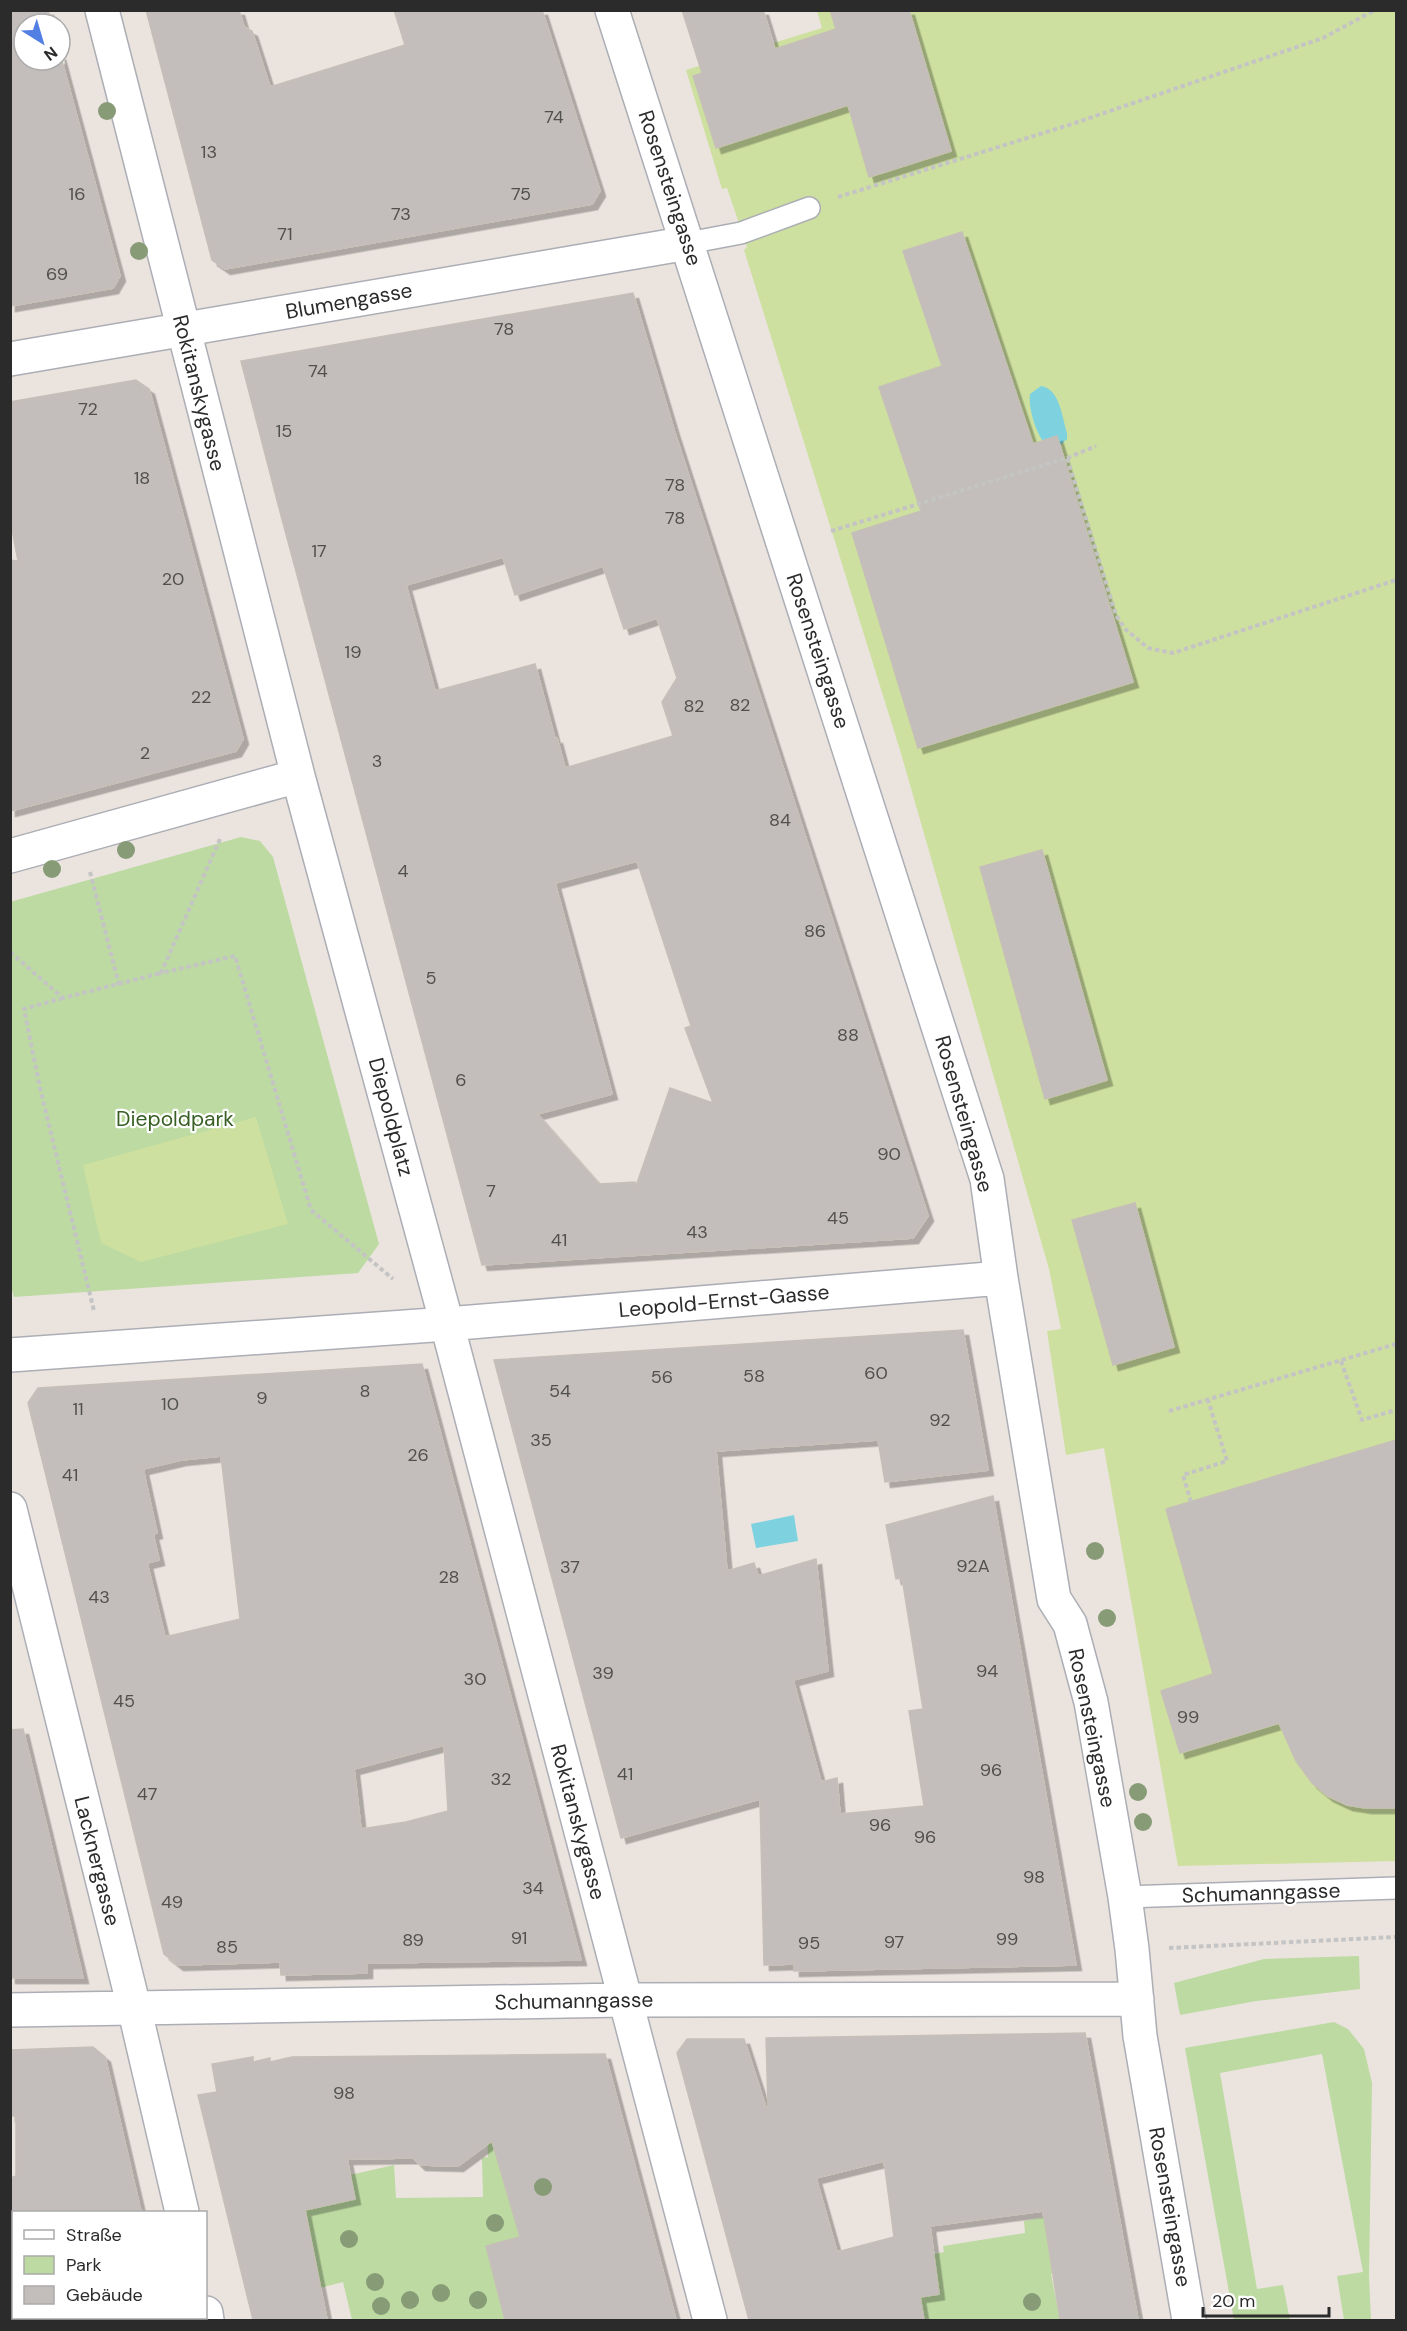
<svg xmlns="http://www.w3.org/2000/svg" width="1407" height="2331" viewBox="0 0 1407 2331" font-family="'DM Sans',sans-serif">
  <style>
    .green { fill: #bcdaa2 }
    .pitch { fill: #cde09f }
    .water { fill: #7ed2e0 }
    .building { fill: #c3bebb; stroke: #c6bfb8; stroke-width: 1.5; fill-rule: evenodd; filter: url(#shadow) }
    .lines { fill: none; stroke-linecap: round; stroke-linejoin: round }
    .lane-casing { stroke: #abaeb5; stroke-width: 24 }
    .street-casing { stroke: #abaeb5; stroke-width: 36 }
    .path { stroke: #c4c4c4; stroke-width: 4; stroke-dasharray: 4.5 3; stroke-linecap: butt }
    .lane { stroke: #fff; stroke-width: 21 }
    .street { stroke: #fff; stroke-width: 33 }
    .tree { fill: #889b77 }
    .labels { text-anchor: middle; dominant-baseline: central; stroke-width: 4.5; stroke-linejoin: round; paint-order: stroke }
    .number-label { font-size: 18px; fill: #51504f }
    .street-label { font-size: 21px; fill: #2b2b2b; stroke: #fff }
    .park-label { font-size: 21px; fill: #375f23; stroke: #fff }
  </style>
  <defs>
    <filter id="shadow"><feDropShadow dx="5.5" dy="5.5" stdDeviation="0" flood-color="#0004"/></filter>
  </defs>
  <rect width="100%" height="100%" fill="#ebe4de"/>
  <path class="green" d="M241,837L260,841L273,857L379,1244L358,1273L14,1297L10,1283V902Z
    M1359,1956L1360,1989L1256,2001L1180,2015L1174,1983L1264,1959Z
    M1334,2022L1348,2029L1364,2049L1372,2083L1369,2276L1371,2320H1344L1337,2276L1363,2272L1322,2054L1220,2073L1257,2289L1283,2285L1290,2320H1234L1185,2048Z
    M487,2131L552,2195L511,2205L520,2237L486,2246L505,2320H352L343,2282L316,2289C318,2259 309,2238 296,2212L354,2199L350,2175L394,2165L396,2198L483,2197L482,2158L488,2157Z
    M1047,2217L1056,2273L1051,2274L1060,2320H924L920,2297L939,2294L934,2254L944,2252L943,2246L1025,2233L1024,2221Z
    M13,2245L14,2318H94L95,2320H11L10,2246Z"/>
  <path class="pitch" d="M817,11H1396V1861L1178,1866L1104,1448L1066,1455L1047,1331L1061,1329L1049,1269L900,750L744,250L747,247L727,188L722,189L686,70L822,28Z
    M256,1117L288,1224L141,1262L101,1243L83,1165Z"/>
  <path class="water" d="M1041,386C1060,389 1062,417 1067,433V439L1058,447L1045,444C1036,433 1028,408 1030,394Z
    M794,1515L798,1541L756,1548L751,1524Z"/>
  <path class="building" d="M10,10H48L52,24H24V60H60V54L120,276L113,288L10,306Z
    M146,10H239L244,27L252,31L270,87L405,45L394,10H542L600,191L592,204L225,269L212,260Z
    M682,10H763L775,49L836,29L830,10H909L951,151L869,177L848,105L716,148L693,76L702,73Z
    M962,232L1033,444L1057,436L1133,682L918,748L852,533L921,511L879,387L942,366L903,251Z
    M633,293L674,430L928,1216L913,1238L482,1265L279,508L241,361ZM503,557L515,595L603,566L624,629L657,618L677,678L662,702L673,736L565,768L557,738L555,739L535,664L435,691L406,585ZM637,861L691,1026L685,1028L713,1103L670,1088L636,1186L635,1182L599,1184L537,1114L612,1094L555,883Z
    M136,380L149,389L243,739L236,751L10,811V560L18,561L10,519V402Z
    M1042,850L1107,1080L1045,1099L980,867Z
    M1135,1203L1174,1347L1113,1365L1072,1220Z
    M963,1330L988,1470L885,1482L878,1440L716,1451L727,1571L754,1563L758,1576L816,1559L828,1671L793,1680L821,1782L837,1778L840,1814L924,1806L909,1711L923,1709L902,1578L896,1579L886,1525L993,1496L1076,1965L794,1971V1964L764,1965L760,1799L621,1838L494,1360Z
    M422,1364L581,1960L367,1963V1973L281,1975L280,1962L178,1965L164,1954L28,1403L38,1388ZM221,1456L240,1619L165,1637L147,1563L159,1560L153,1534L157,1533L143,1469L181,1460ZM444,1745L448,1811L406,1822L361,1829L354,1769Z
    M1396,1440V1808H1366L1347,1805L1328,1796L1312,1783L1296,1761L1279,1723L1180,1753L1161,1691L1213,1674L1166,1509Z
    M23,1729L50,1840L83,1978H10V1730Z
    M1085,2033L1138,2320H1060L1043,2211L930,2226L939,2294L920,2297L924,2320H749L677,2053L687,2039H744L766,2108H768L766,2038ZM884,2161L894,2237L837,2252L816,2178Z
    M93,2047L105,2057L141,2212H10V2178L16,2176V2116H10V2050Z
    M605,2054L676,2320H505L486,2246L520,2237L492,2141L458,2166L420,2165L413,2158L347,2159L355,2199L305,2210L327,2320H253L198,2095L217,2092L212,2064L253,2057V2062L270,2058V2062L292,2057Z"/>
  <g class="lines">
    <defs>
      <path id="lane" d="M688,243L741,233L809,208
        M1125,1897L1396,1888"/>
      <path id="street" d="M102,10L298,776L447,1324L710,2320
        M612,10L987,1179L1001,1278L1054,1599L1070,1624L1091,1702L1125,1897L1132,1949L1140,2036L1189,2320
        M10,359L688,243
        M10,856L298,776
        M10,1355L447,1324L1001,1278
        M10,1509L134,2007L182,2212
        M10,2010L625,2000L1137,1999
        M206,2313L207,2320"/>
    </defs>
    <use href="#lane" class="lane-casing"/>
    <use href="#street" class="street-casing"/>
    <path class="path" d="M838,197L1069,125L1323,38L1375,10
      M1067,458L1096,446
      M831,531L1067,458L1116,615L1125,629L1148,648L1173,653L1396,580
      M220,839L161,973L235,956L311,1210L393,1279
      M90,872L119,985
      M10,952L63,998L161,973
      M63,998L24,1009L40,1088L94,1311
      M1341,1361L1362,1420L1396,1410
      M1169,1411L1396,1344
      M1191,1502L1183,1475L1227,1461L1208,1400
      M1169,1948L1396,1937"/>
    <use href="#lane" class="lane"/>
    <use href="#street" class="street"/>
  </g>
  <g class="tree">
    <circle cx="107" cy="111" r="9"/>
    <circle cx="139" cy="251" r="9"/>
    <circle cx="126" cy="850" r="9"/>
    <circle cx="52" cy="869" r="9"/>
    <circle cx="1095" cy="1551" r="9"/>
    <circle cx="1107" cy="1618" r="9"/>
    <circle cx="1138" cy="1792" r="9"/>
    <circle cx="1143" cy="1822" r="9"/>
    <circle cx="543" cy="2187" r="9"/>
    <circle cx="495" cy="2223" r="9"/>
    <circle cx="349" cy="2239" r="9"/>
    <circle cx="375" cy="2282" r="9"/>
    <circle cx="441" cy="2293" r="9"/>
    <circle cx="410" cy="2300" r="9"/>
    <circle cx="478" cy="2300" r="9"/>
    <circle cx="1032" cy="2302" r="9"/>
    <circle cx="381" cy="2306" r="9"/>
  </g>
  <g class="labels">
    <g class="number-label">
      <text x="554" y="117">74</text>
      <text x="209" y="152">13</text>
      <text x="77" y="194">16</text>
      <text x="521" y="194">75</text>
      <text x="401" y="214">73</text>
      <text x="285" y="234">71</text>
      <text x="57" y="274">69</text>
      <text x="504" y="329">78</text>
      <text x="318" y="371">74</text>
      <text x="88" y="409">72</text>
      <text x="284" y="431">15</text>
      <text x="142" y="478">18</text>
      <text x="675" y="485">78</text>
      <text x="675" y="518">78</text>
      <text x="319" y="551">17</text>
      <text x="173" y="579">20</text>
      <text x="353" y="652">19</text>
      <text x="201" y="697">22</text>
      <text x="740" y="705">82</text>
      <text x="694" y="706">82</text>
      <text x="145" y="753">2</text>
      <text x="377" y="761">3</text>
      <text x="780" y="820">84</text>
      <text x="403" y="871">4</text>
      <text x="815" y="931">86</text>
      <text x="431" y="978">5</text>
      <text x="848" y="1035">88</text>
      <text x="461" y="1080">6</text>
      <text x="889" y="1154">90</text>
      <text x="491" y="1191">7</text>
      <text x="838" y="1218">45</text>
      <text x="697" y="1232">43</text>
      <text x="559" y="1240">41</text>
      <text x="876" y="1373">60</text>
      <text x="754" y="1376">58</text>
      <text x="662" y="1377">56</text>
      <text x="365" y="1391">8</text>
      <text x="560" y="1391">54</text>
      <text x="262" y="1398">9</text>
      <text x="170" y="1404">10</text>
      <text x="78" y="1409">11</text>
      <text x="940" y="1420">92</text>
      <text x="541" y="1440">35</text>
      <text x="418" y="1455">26</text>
      <text x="70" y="1475">41</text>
      <text x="973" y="1566">92A</text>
      <text x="570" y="1567">37</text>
      <text x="449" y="1577">28</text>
      <text x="99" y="1597">43</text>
      <text x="987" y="1671">94</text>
      <text x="603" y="1673">39</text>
      <text x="475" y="1679">30</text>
      <text x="124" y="1701">45</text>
      <text x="1188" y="1717">99</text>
      <text x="991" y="1770">96</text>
      <text x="625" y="1774">41</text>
      <text x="501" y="1779">32</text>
      <text x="147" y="1794">47</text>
      <text x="880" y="1825">96</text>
      <text x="925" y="1837">96</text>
      <text x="1034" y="1877">98</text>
      <text x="533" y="1888">34</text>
      <text x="172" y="1902">49</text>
      <text x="519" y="1938">91</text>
      <text x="1007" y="1939">99</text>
      <text x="413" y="1940">89</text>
      <text x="894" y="1942">97</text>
      <text x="809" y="1943">95</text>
      <text x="227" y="1947">85</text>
      <text x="344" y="2093">98</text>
    </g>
    <g class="street-label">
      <text transform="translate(670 188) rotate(72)">Rosensteingasse</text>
      <text transform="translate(349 301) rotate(-10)">Blumengasse</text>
      <text transform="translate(199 393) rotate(76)">Rokitanskygasse</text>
      <text transform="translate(818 651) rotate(72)">Rosensteingasse</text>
      <text transform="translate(964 1114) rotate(74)">Rosensteingasse</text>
      <text transform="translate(391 1117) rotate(75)">Diepoldplatz</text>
      <text transform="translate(724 1301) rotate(-5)">Leopold-Ernst-Gasse</text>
      <text transform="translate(1092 1728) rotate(78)">Rosensteingasse</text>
      <text transform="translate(578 1822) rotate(75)">Rokitanskygasse</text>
      <text transform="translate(97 1861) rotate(76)">Lacknergasse</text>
      <text transform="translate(1261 1893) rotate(-2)">Schumanngasse</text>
      <text transform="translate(574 2001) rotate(-1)">Schumanngasse</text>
      <text transform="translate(1170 2207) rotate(80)">Rosensteingasse</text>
    </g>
    <g class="park-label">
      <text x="175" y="1119">Diepoldpark</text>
    </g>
  </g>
  <rect width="1407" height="2331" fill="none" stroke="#2b2b2b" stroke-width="24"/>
  <rect x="12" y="2211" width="195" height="108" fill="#ffffff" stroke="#aaaaaa" stroke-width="1.5"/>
  <rect x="24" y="2230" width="30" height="9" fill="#ffffff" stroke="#aaaaaa" stroke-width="1.5"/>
  <text x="66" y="2241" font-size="18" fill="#2b2b2b">Straße</text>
  <rect x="24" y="2256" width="30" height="18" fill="#bcdaa2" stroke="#aaaaaa" stroke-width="1.5"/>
  <text x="66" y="2271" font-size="18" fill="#2b2b2b">Park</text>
  <rect x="24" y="2286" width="30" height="18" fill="#c3bebb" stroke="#aaaaaa" stroke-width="1.5"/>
  <text x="66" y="2301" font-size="18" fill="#2b2b2b">Gebäude</text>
  <g transform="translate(42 42) rotate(143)"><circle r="28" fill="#ffffff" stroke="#aaaaaa" stroke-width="1.5"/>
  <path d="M0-4.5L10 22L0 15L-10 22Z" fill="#527fe4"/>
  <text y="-9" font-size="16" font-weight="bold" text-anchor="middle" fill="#2b2b2b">N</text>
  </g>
  <path d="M1203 2307v9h126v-9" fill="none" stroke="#2b2b2b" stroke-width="3"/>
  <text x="1212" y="2307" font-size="18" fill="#2b2b2b" stroke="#ffffff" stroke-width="4.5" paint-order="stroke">20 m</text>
</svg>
